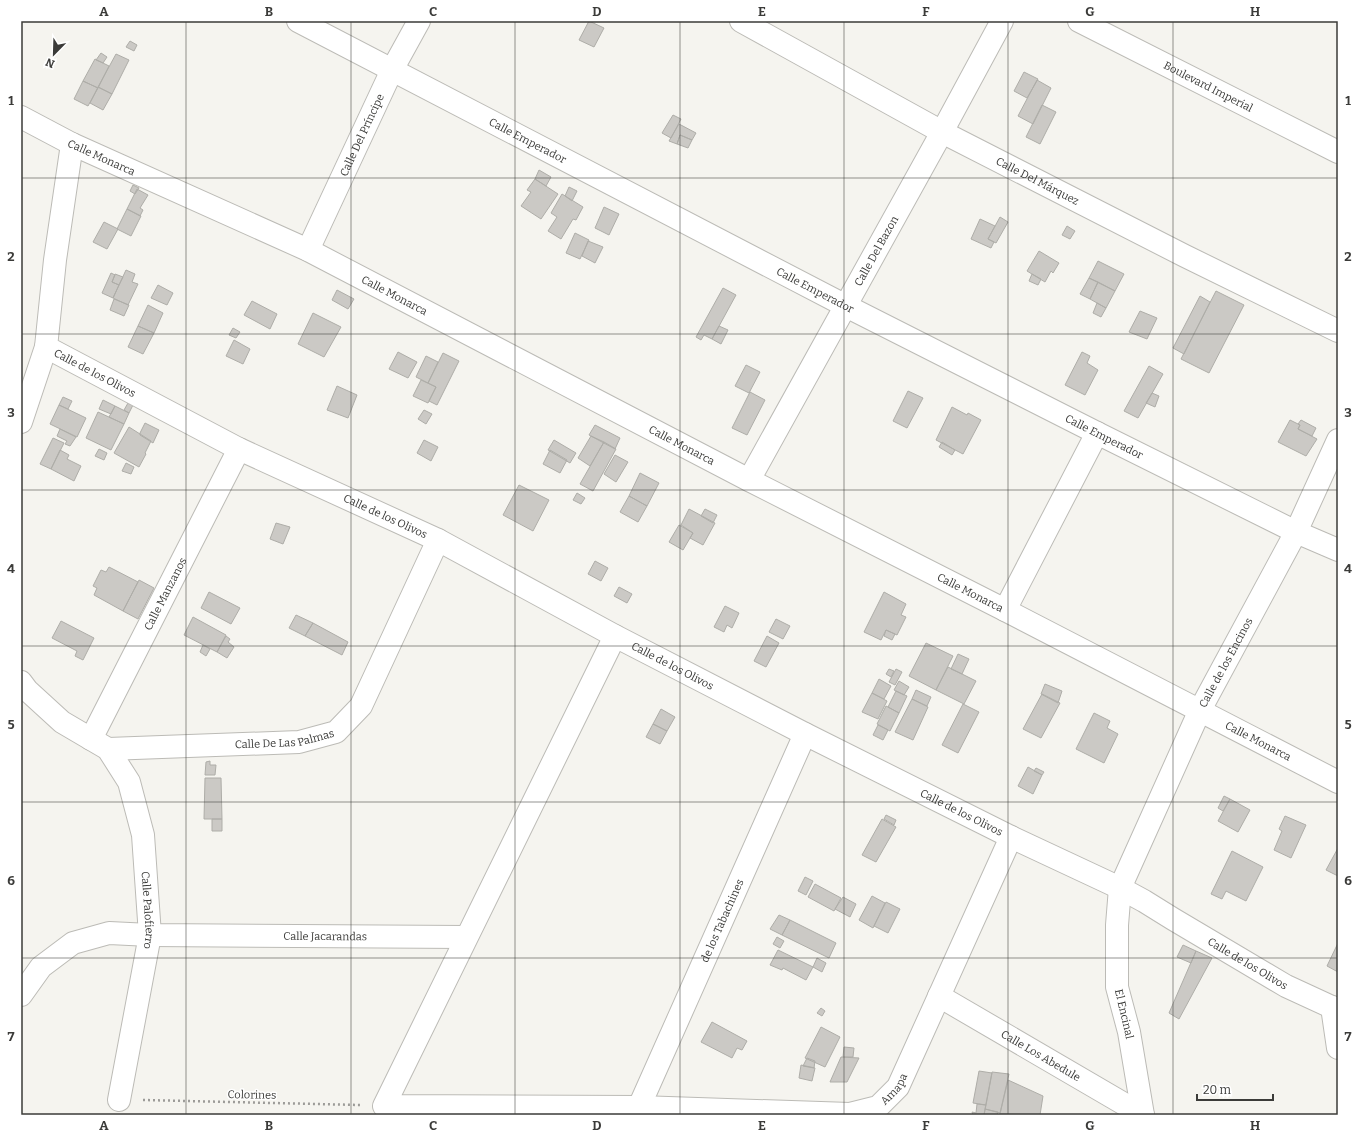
<svg xmlns="http://www.w3.org/2000/svg" width="1359" height="1136" viewBox="0 0 1359 1136" font-family="Bitter,serif">
  <style>
    .building { fill: #cbc9c5; stroke: #aeada8 }
    .lines { fill: none; stroke-linecap: round; stroke-linejoin: round }
    .minor-casing { stroke: #bcbbb6; stroke-width: 24 }
    .tertiary-casing { stroke: #bcbbb6; stroke-width: 24 }
    .path { stroke: #9c9b98; stroke-width: 2.5; stroke-dasharray: 2 3; stroke-linecap: butt }
    .minor { stroke: #fff; stroke-width: 22 }
    .tertiary { stroke: #fff; stroke-width: 22 }
    .grid { fill: none; stroke: #3b3b39; stroke-width: 1; stroke-opacity: 0.55 }
    .labels { text-anchor: middle; dominant-baseline: central; stroke-width: 3; stroke-linejoin: round; paint-order: stroke }
    .street-label { font-size: 11px; fill: #3b3b39; stroke: #fff }
    .neatline { fill: none; stroke: #3b3b39; stroke-width: 1.5 }
    .grid-label { font-size: 13px; text-anchor: middle; font-weight: bold; fill: #3b3b39 }
  </style>
  <rect width="100%" height="100%" fill="#f5f4ef"/>
  <path class="building" d="M589,21L604,28L594,47L579,40Z
    M130,41L137,45L134,51L126,47Z
    M101,53L107,57L103,63L96,60Z
    M116,54L129,60L112,94L98,87Z
    M95,59L109,66L98,88L83,81Z
    M1024,72L1038,79L1027,98L1014,91Z
    M1037,80L1051,88L1033,124L1018,116Z
    M83,81L98,88L88,106L74,99Z
    M98,87L112,94L103,110L90,103Z
    M1042,105L1056,112L1040,144L1026,137Z
    M673,115L681,119L671,138L662,133Z
    M679,124L696,133L692,140L680,135L677,144L669,141Z
    M680,135L692,140L688,148L677,144Z
    M539,170L551,177L546,186L535,179Z
    M535,179L558,194L541,219L521,206L531,192L527,190Z
    M133,185L139,188L135,194L130,191Z
    M569,187L577,191L572,201L565,196Z
    M137,189L148,195L140,208L143,210L140,216L127,209Z
    M562,194L583,207L576,220L573,219L561,239L548,231L557,217L551,213Z
    M604,207L619,214L609,235L595,228Z
    M127,209L141,216L131,236L117,229Z
    M1000,217L1008,222L996,243L988,239Z
    M980,219L995,226L988,239L994,242L991,248L971,239Z
    M104,222L118,229L107,249L93,242Z
    M1067,226L1075,231L1070,239L1062,235Z
    M575,233L589,240L580,259L566,253Z
    M588,241L603,247L595,263L582,256Z
    M1039,251L1059,263L1053,273L1051,271L1045,282L1027,271Z
    M1098,261L1124,274L1115,291L1089,278Z
    M126,270L135,274L132,282L138,284L128,305L113,298Z
    M111,273L115,275L112,282L119,285L113,298L102,293Z
    M115,274L123,277L119,285L112,282Z
    M1032,274L1041,279L1038,285L1029,281Z
    M1089,278L1098,282L1090,299L1080,294Z
    M1098,282L1115,291L1106,308L1090,299Z
    M158,285L173,293L167,305L151,298Z
    M723,288L736,295L712,339L704,335L701,340L696,337Z
    M337,290L354,299L348,309L332,300Z
    M1216,291L1244,305L1209,373L1181,359Z
    M1200,296L1210,302L1184,354L1173,348Z
    M114,299L129,305L124,316L110,310Z
    M252,301L277,314L270,329L244,315Z
    M1097,303L1106,308L1101,317L1093,313Z
    M148,305L163,313L154,333L138,326Z
    M1140,311L1157,318L1147,339L1129,332Z
    M313,313L341,327L324,357L298,344Z
    M138,326L154,333L143,354L128,347Z
    M719,326L728,330L721,344L712,339Z
    M233,328L240,332L236,338L229,335Z
    M234,340L250,349L243,364L226,356Z
    M398,352L417,362L408,378L389,369Z
    M1082,352L1090,356L1087,363L1098,370L1085,395L1065,385Z
    M443,353L459,361L437,405L429,401L436,387L428,383Z
    M426,356L438,362L428,383L416,377Z
    M746,365L760,372L749,393L735,386Z
    M1149,366L1163,374L1138,418L1124,411Z
    M421,380L436,387L428,403L413,396Z
    M337,386L357,395L348,418L327,410Z
    M908,391L923,398L907,428L893,421Z
    M750,392L765,400L747,435L732,428Z
    M1152,393L1159,396L1155,407L1146,403Z
    M63,397L72,401L68,409L59,405Z
    M103,400L115,406L111,414L99,409Z
    M128,403L133,405L129,413L124,410Z
    M59,405L86,418L77,437L50,424Z
    M115,406L129,413L124,424L109,417Z
    M952,407L967,415L968,413L981,420L963,454L936,440Z
    M424,410L432,414L426,424L418,419Z
    M98,412L124,424L111,450L86,438Z
    M1290,420L1300,425L1298,429L1317,439L1306,456L1278,442Z
    M1301,420L1316,428L1312,436L1298,429L1300,425L1298,424Z
    M145,423L159,430L153,443L140,435V433Z
    M595,425L620,438L615,449L589,435Z
    M129,427L151,441L145,453L146,454L139,467L114,453Z
    M60,429L76,437L70,446L65,444L67,441L57,436Z
    M591,436L604,442L590,466L578,458Z
    M53,438L64,443L51,469L40,464Z
    M424,440L438,447L431,461L417,453Z
    M554,440L576,453L570,463L548,450Z
    M604,442L616,449L593,491L580,484Z
    M942,442L955,450L952,455L939,447Z
    M99,449L107,453L104,460L95,456Z
    M60,450L69,455L67,459L81,466L74,481L51,469Z
    M550,450L567,460L560,473L543,464Z
    M615,455L628,462L616,482L604,474Z
    M126,463L134,467L131,474L122,471Z
    M640,473L659,483L647,506L629,496Z
    M519,485L549,500L533,531L503,515Z
    M577,493L585,498L581,504L573,500Z
    M629,496L647,506L638,522L620,512Z
    M689,509L715,523L703,545L690,538L693,533L681,525Z
    M705,509L717,515L713,523L701,516Z
    M276,523L290,527L283,544L270,539Z
    M679,525L693,533L683,550L669,542Z
    M595,561L608,568L601,581L588,574Z
    M109,567L138,582L123,611L94,595L97,588L93,586L101,570L106,572Z
    M139,580L154,588L138,619L123,611Z
    M619,587L632,594L627,603L614,596Z
    M209,592L240,608L231,624L201,608Z
    M884,592L906,604L901,615L906,617L897,635L886,630L881,640L864,632Z
    M725,606L739,613L732,628L727,625L724,632L714,627Z
    M296,615L313,623L305,636L289,628Z
    M193,617L226,635L217,652L184,635Z
    M776,619L790,626L783,639L769,632Z
    M61,621L94,638L83,660L75,656L77,651L52,638Z
    M313,623L348,642L342,655L305,636Z
    M886,630L895,634L892,640L884,636Z
    M226,636L230,639L228,642L234,647L227,658L217,652Z
    M767,636L779,643L766,667L754,661Z
    M926,643L953,656L936,690L909,676Z
    M203,645L210,649L206,656L200,652Z
    M958,654L969,659L962,674L951,669Z
    M948,667L976,681L964,704L936,690Z
    M889,669L894,671L891,677L886,674Z
    M896,669L902,672L895,685L889,682Z
    M879,679L891,686L884,699L872,693Z
    M899,681L909,687L904,695L894,690Z
    M1045,684L1062,691L1058,703L1041,694Z
    M916,690L931,697L927,706L912,699Z
    M896,691L907,696L899,713L888,707Z
    M872,693L887,701L878,719L862,712Z
    M1042,694L1060,703L1041,738L1023,729Z
    M912,699L928,707L913,740L895,732Z
    M963,704L979,712L958,753L942,745Z
    M886,706L899,713L890,731L877,724Z
    M661,709L675,717L667,731L653,724Z
    M1094,713L1110,721L1107,728L1118,734L1104,763L1076,749Z
    M653,724L667,731L660,744L646,737Z
    M878,725L888,730L883,740L873,735Z
    M210,761V765H216L215,775H205L206,762Z
    M1028,767L1042,775L1033,794L1018,786Z
    M1036,768L1044,772L1042,775L1034,771Z
    M205,778H221L222,819H204Z
    M1224,796L1230,799L1223,811L1218,808Z
    M1230,799L1250,810L1238,832L1218,821Z
    M886,815L896,820L894,825L884,819Z
    M1285,816L1306,825L1291,858L1274,850L1282,831L1279,829Z
    M212,819H222V831H212Z
    M882,819L896,827L876,862L862,855Z
    M1338,848V876L1326,870Z
    M1232,851L1263,867L1246,901L1226,891L1222,899L1211,894Z
    M805,877L813,881L806,895L798,891Z
    M815,884L841,898L834,911L808,897Z
    M872,896L885,903L873,928L859,920Z
    M843,897L856,904L850,917L835,909Z
    M886,902L900,909L888,933L874,926Z
    M779,915L790,920L782,935L770,929Z
    M790,920L836,943L829,958L782,935Z
    M777,937L784,941L780,948L773,944Z
    M1338,943V972L1327,966Z
    M1183,945L1196,951L1191,963L1177,957Z
    M778,950L813,967L806,980L783,968L782,970L770,965Z
    M1196,951L1212,958L1179,1019L1169,1013Z
    M817,958L826,963L822,972L813,967Z
    M821,1008L825,1011L822,1016L817,1013Z
    M712,1022L747,1041L742,1050L737,1048L732,1058L701,1042Z
    M821,1027L840,1037L825,1067L805,1058Z
    M844,1047L854,1048L853,1057H843Z
    M841,1057L859,1058L847,1082H830Z
    M807,1058L815,1061L814,1068L803,1066Z
    M801,1065L815,1068L812,1081L799,1078Z
    M979,1071L992,1073L986,1105L973,1103Z
    M992,1072L1009,1074L1000,1113L985,1109Z
    M1008,1080L1043,1096L1040,1115L1000,1114Z
    M977,1104L986,1105L984,1115H973L972,1112L976,1113Z
    M985,1109L998,1112L997,1115H984Z"/>
  <g class="lines">
    <defs>
      <g id="minor">
        <path id="s1" d="M298,21L846,306L1097,433L1296,532L1338,550"/>
        <path id="s2" d="M741,21L942,132L1185,256L1338,331"/>
        <path id="s3" d="M21,117L72,144L308,250L749,480L1005,610L1338,782"/>
        <path id="s4" d="M72,144L55,260L46,347L239,449L438,540L615,636L805,734L1011,837L1120,888L1144,901L1173,919L1286,986L1338,1010"/>
        <path id="s5" d="M308,250L392,70L419,21"/>
        <path d="M21,422L46,347"/>
        <path id="s6" d="M749,480L942,132L1002,21"/>
        <path d="M1005,610L1097,433"/>
        <path id="s7" d="M615,636L384,1106L639,1107L850,1114L878,1107L898,1087L1011,837"/>
        <path id="s8" d="M21,682L27,690L62,722L108,749L129,782L143,835L150,935L119,1100"/>
        <path id="s9" d="M91,739L239,449"/>
        <path id="s10" d="M108,749L299,742L336,732L361,706L438,540"/>
        <path id="s11" d="M21,995L41,967L73,943L109,933L150,935L466,937"/>
        <path id="s12" d="M939,996L1143,1115"/>
        <path d="M1332,1007L1338,1048"/>
        <path id="s13" d="M639,1107L805,734"/>
        <path id="s14" d="M1143,1115L1129,1032L1117,987V925L1120,888L1200,710L1296,532L1338,440"/>
      </g>
      <g id="tertiary">
        <path id="s15" d="M1079,21L1338,152"/>
      </g>
    </defs>
    <use href="#minor" class="minor-casing"/>
    <use href="#tertiary" class="tertiary-casing"/>
    <path class="path" d="M143,1100L360,1105"/>
    <use href="#minor" class="minor"/>
    <use href="#tertiary" class="tertiary"/>
  </g>
  <path class="grid" d="M186,21V1115M351,21V1115M515,21V1115M680,21V1115M844,21V1115M1008,21V1115M1173,21V1115M21,178H1338M21,334H1338M21,490H1338M21,646H1338M21,802H1338M21,958H1338"/>
  <g class="labels">
    <g class="street-label">
      <text stroke="none"><textPath href="#s15" startOffset="145">Boulevard Imperial</textPath></text>
      <text stroke="none"><textPath href="#s5" startOffset="127">Calle Del Príncipe</textPath></text>
      <text stroke="none"><textPath href="#s1" startOffset="259">Calle Emperador</textPath></text>
      <text stroke="none"><textPath href="#s3" startOffset="90">Calle Monarca</textPath></text>
      <text stroke="none"><textPath href="#s2" startOffset="337">Calle Del Márquez</textPath></text>
      <text stroke="none"><textPath href="#s6" startOffset="262">Calle Del Bazon</textPath></text>
      <text stroke="none"><textPath href="#s1" startOffset="583">Calle Emperador</textPath></text>
      <text stroke="none"><textPath href="#s3" startOffset="414">Calle Monarca</textPath></text>
      <text stroke="none"><textPath href="#s4" startOffset="260">Calle de los Olivos</textPath></text>
      <text stroke="none"><textPath href="#s1" startOffset="907">Calle Emperador</textPath></text>
      <text stroke="none"><textPath href="#s3" startOffset="738">Calle Monarca</textPath></text>
      <text stroke="none"><textPath href="#s4" startOffset="584">Calle de los Olivos</textPath></text>
      <text stroke="none"><textPath href="#s3" startOffset="1062">Calle Monarca</textPath></text>
      <text stroke="none"><textPath href="#s9" startOffset="163">Calle Manzanos</textPath></text>
      <text stroke="none"><textPath href="#s14" startOffset="479">Calle de los Encinos</textPath></text>
      <text stroke="none"><textPath href="#s4" startOffset="908">Calle de los Olivos</textPath></text>
      <text stroke="none"><textPath href="#s10" startOffset="177">Calle De Las Palmas</textPath></text>
      <text stroke="none"><textPath href="#s3" startOffset="1386">Calle Monarca</textPath></text>
      <text stroke="none"><textPath href="#s4" startOffset="1232">Calle de los Olivos</textPath></text>
      <text stroke="none"><textPath href="#s8" startOffset="280">Calle Palofierro</textPath></text>
      <text stroke="none"><textPath href="#s13" startOffset="204">de los Tabachines</textPath></text>
      <text stroke="none"><textPath href="#s11" startOffset="328">Calle Jacarandas</textPath></text>
      <text stroke="none"><textPath href="#s4" startOffset="1556">Calle de los Olivos</textPath></text>
      <text transform="translate(1124 1014) rotate(77)">El Encinal</text>
      <text stroke="none"><textPath href="#s12" startOffset="118">Calle Los Abedule</textPath></text>
      <text stroke="none"><textPath href="#s7" startOffset="1043">Amapa</textPath></text>
      <text transform="translate(252 1095) rotate(1)">Colorines</text>
    </g>
  </g>
  <rect width="1359" height="1136" fill="none" stroke="#ffffff" stroke-width="44"/>
  <g transform="translate(54 54) rotate(203)" stroke="#ffffff" stroke-width="3" paint-order="stroke">
  <path d="M0-3L7 15L0 10L-7 15Z" fill="#3b3b39"/>
  <text y="-6" font-size="11" font-weight="bold" text-anchor="middle" fill="#3b3b39">N</text>
  </g>
  <path d="M1197 1094v6h76v-6" fill="none" stroke="#3b3b39" stroke-width="2"/>
  <text x="1203" y="1094" font-size="12" fill="#3b3b39" stroke="#ffffff" stroke-width="3" paint-order="stroke">20 m</text>
  <rect x="22" y="22" width="1315" height="1092" class="neatline"/>
  <g class="grid-label">
    <text x="104" y="16">A</text>
    <text x="269" y="16">B</text>
    <text x="433" y="16">C</text>
    <text x="597" y="16">D</text>
    <text x="762" y="16">E</text>
    <text x="926" y="16">F</text>
    <text x="1090" y="16">G</text>
    <text x="1255" y="16">H</text>
    <text x="11" y="105">1</text>
    <text x="1348" y="105">1</text>
    <text x="11" y="261">2</text>
    <text x="1348" y="261">2</text>
    <text x="11" y="417">3</text>
    <text x="1348" y="417">3</text>
    <text x="11" y="573">4</text>
    <text x="1348" y="573">4</text>
    <text x="11" y="729">5</text>
    <text x="1348" y="729">5</text>
    <text x="11" y="885">6</text>
    <text x="1348" y="885">6</text>
    <text x="11" y="1041">7</text>
    <text x="1348" y="1041">7</text>
    <text x="104" y="1130">A</text>
    <text x="269" y="1130">B</text>
    <text x="433" y="1130">C</text>
    <text x="597" y="1130">D</text>
    <text x="762" y="1130">E</text>
    <text x="926" y="1130">F</text>
    <text x="1090" y="1130">G</text>
    <text x="1255" y="1130">H</text>
  </g>
</svg>
